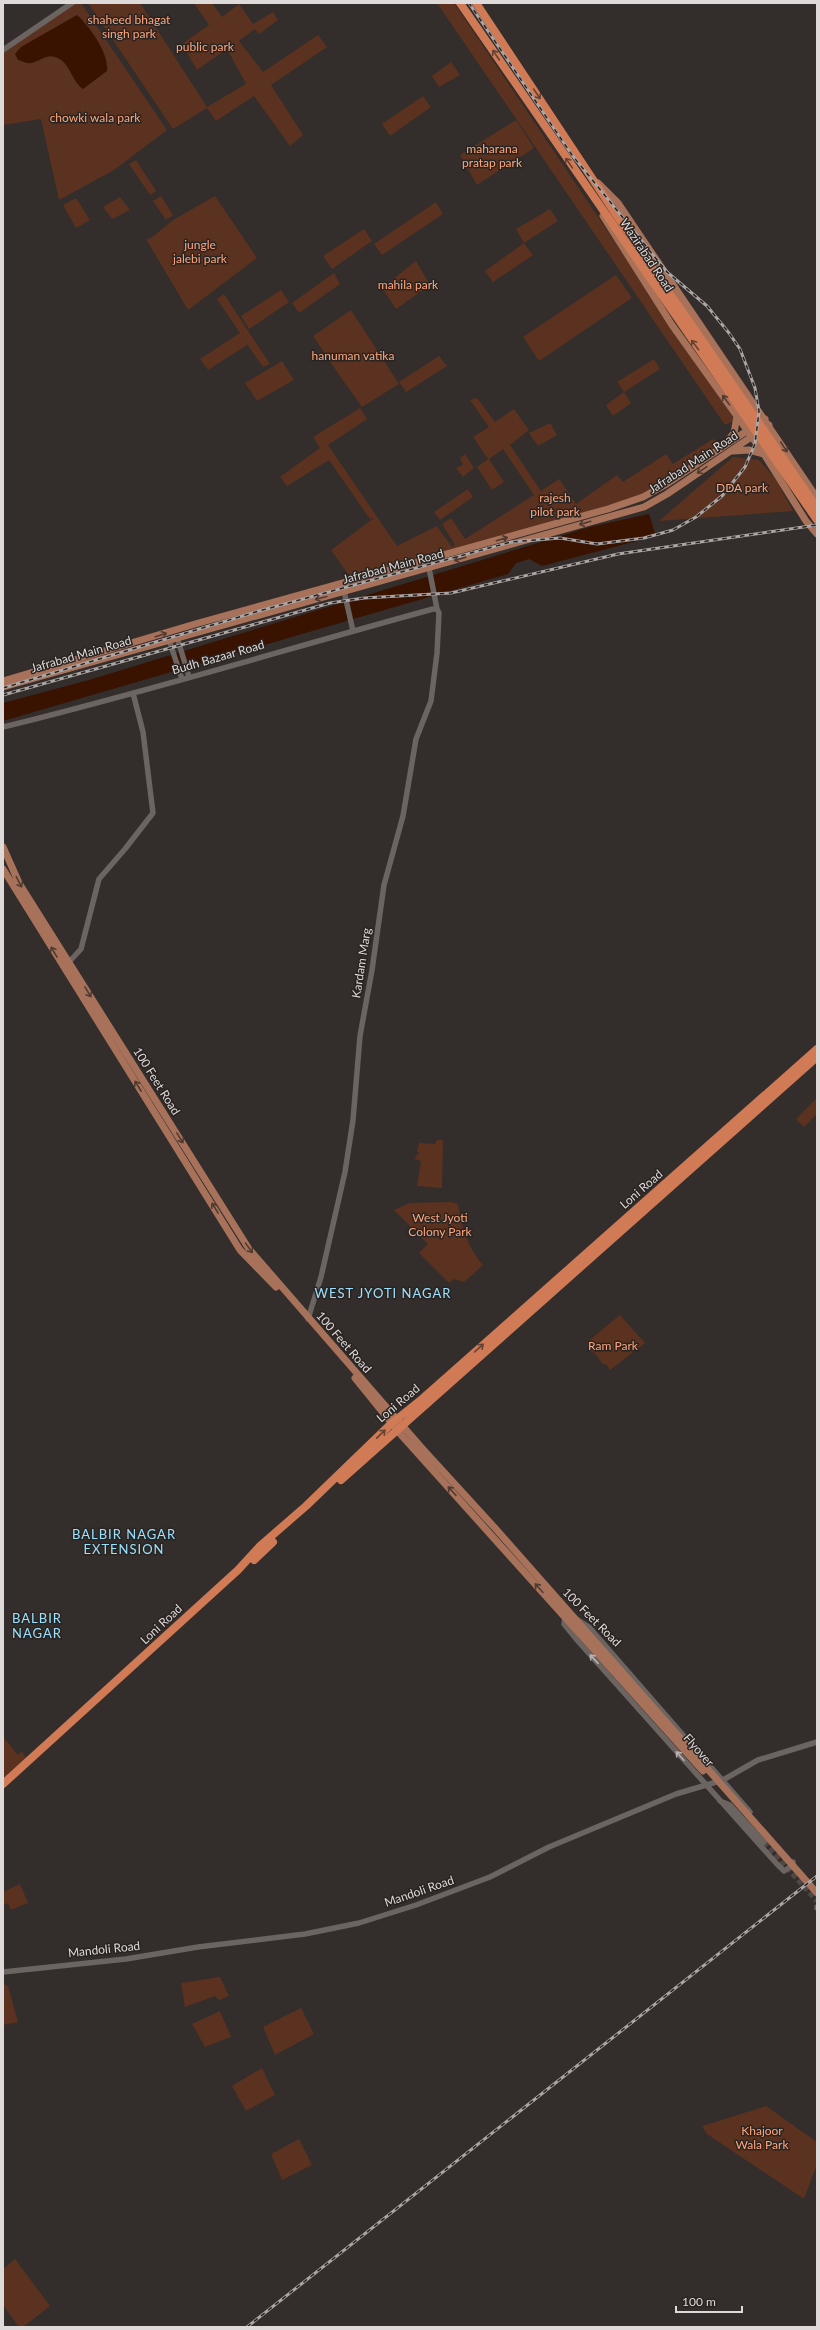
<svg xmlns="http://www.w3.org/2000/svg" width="820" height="2330" viewBox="0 0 820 2330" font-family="Lato,sans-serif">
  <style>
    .green { fill: #5b3220 }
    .water { fill: #3a1200 }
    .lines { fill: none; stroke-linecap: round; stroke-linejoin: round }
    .minor-tunnel { stroke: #4d4745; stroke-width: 5.5; stroke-dasharray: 5.5 3; stroke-linecap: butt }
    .minor { stroke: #6b6461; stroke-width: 5.5 }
    .major { stroke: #a8725a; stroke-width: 7 }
    .highway { stroke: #d07b55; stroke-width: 8 }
    .rail-casing { stroke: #aba6a5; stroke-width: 3 }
    .rail { stroke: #292421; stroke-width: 1.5; stroke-dasharray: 4.5; stroke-linecap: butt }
    .oneway { stroke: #634233 }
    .oneway2 { stroke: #4f3b32 }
    .oneway3 { stroke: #b6b1af }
    .labels { text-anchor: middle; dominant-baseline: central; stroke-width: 3; stroke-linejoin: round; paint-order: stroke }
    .park-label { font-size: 12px; fill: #ffa67e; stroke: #292421 }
    .street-label { font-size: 12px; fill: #dedad9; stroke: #292421 }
    .neighbourhood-label { font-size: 13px; letter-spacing: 1px; fill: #9be1fd; stroke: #292421 }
  </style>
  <rect width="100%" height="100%" fill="#332d2b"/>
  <path class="green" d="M75,3H81L167,130L114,170L59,200L41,119L3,125V50Z
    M88,3H140L207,107L246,84L227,49L197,70L182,44L209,25L194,3H212L222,17L239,4L253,24L273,12L278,20L259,34L255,29L239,41L263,72L318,35L327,47L271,85L303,135L290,146L254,96L216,121L207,108L173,129Z
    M437,3H454L735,420L725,425Z
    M451,62L460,75L439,87L432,76Z
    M423,96L431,107L390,136L382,124Z
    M516,120L534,148L477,185L460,155Z
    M136,160L156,191L150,195L129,164Z
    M161,196L173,215L166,220L153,201Z
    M215,196L257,258L188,310L146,239L151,238L173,220Z
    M120,197L130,210L112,219L103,207Z
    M76,198L90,220L76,228L63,205Z
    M436,202L443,214L382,255L374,244Z
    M550,209L558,221L524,243L533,255L493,282L485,271L524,243L516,229Z
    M364,229L372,241L332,269L323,256Z
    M416,261L430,285L396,309L382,288Z
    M334,273L340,284L299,313L292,303Z
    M616,275L632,298L539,361L523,337Z
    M281,290L289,302L249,329L241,316Z
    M224,294L270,364L263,367L244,340L247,345L208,370L200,359L240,333L217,299Z
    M351,310L399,384L362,407L337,372L313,336Z
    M439,356L447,366L406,392L399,382Z
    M654,359L660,369L624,392L631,403L613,416L606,405L624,392L617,382Z
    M282,361L294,380L257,401L245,383Z
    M477,398L495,422L514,409L529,430L510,445L541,491L559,479L576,504L617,475L623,482L666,454L673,464L713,439L723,444L636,499L353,581L331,550L374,518L370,519L329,460L287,486L280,477L320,448L313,437L360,408L367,419L328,445L397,546L437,526L452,547L455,545L442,524L451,518L465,539L534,495L503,449L489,459L504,482L492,490L477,467L488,459L473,437L489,427L470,400Z
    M550,423L557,435L538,446L529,433Z
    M465,454L474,468L463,477L456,468L463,465L460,458Z
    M733,457L759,460L776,480L793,511L659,521Z
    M468,489L473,497L440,520L434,512Z
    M817,1098V1114L804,1127L796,1119Z
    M437,1140H443L442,1188L417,1186L421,1161L414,1159L419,1153L417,1151L419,1143L435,1144Z
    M451,1202L458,1204C462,1228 467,1246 483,1265L464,1282L453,1279L449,1283L419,1253L428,1244L394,1210L409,1203Z
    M620,1315L645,1343L610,1370L607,1365L602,1363L594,1352L591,1353L586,1343Z
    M3,1737L18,1755L22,1751L26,1758L3,1779Z
    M20,1884L28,1903L11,1910L8,1903L3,1905V1892Z
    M220,1977L229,1996L219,2000L215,1996L185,2007L181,1983Z
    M3,1984L8,1986L18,2022L3,2025Z
    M301,2008L314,2034L275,2055L263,2027Z
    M220,2011L231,2037L205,2047L192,2024Z
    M262,2068L275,2095L246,2111L232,2086Z
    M766,2106L817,2142V2164L804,2199L707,2134L702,2126Z
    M299,2139L312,2165L282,2180L271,2154Z
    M15,2259L50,2306L23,2327H19L3,2305V2269Z"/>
  <path class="water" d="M77,15C90,27 109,53 107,71L83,89C71,81 70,61 55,57C46,54 39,62 31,63C27,64 22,61 18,60L15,54L21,47Z
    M649,514L656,536L542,566L529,559L516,563L508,574L3,721V703L89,680L590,527Z"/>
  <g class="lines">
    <path class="minor-tunnel" d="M764,1842L817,1901"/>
    <path class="minor" d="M3,50L72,3
      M429,568L437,609
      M344,591L353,631
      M177,637L189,677
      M169,640L182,679
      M3,727C147,692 290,648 433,609H437L439,613L437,653L431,701L416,739L403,816L384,885L372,970L360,1036L353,1120L345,1172L321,1277L308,1319
      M69,962L81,949L99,879L125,849L153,813L143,732L133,693
      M565,1616L564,1624L577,1640L776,1863L784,1871L793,1865V1862
      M578,1620L589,1627L750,1812
      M720,1801L730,1805L764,1842
      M817,1907V1908
      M3,1972L126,1959L198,1947L305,1934L359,1923L416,1905L490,1877L549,1847L676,1794L723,1780L758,1760L817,1742"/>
    <path class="major" d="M598,183L618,203L817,498
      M603,216L672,325L764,454L806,521L817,534
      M727,442L734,433L737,416
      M733,451L749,450L764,454
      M3,681L195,624L608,509L643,497L665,485L765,419
      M3,687L644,507L667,494L769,425
      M3,847L19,883L249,1249L421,1447L495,1528L817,1893
      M3,869L240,1250L276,1287
      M355,1378L402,1436L703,1771"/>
    <path class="highway" d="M460,3L817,520
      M476,3L615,213L817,508
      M341,1480L817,1057
      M254,1560L273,1542
      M3,1784L238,1570L260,1546L306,1506L392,1423L422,1399L817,1049"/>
    <defs>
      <path id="rail" d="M3,688L259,611L511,542L560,538L597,544L644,538L673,530L696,517L722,496L745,467L755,444L759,411L755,388L740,349L729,333L707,306L667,272L572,155L469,3
        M3,695L330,603L364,598L451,593L618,554L817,525
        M247,2327L817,1876"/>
    </defs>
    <use href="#rail" class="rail-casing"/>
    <use href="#rail" class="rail"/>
  </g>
  <defs><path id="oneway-shaft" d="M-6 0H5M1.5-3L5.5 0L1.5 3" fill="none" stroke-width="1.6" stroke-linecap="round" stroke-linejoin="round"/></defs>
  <g class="oneway">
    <use href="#oneway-shaft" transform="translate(496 55) rotate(-124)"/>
    <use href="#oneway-shaft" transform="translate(537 94) rotate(56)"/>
    <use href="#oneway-shaft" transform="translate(569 163) rotate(-125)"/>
    <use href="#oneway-shaft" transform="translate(695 345) rotate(-127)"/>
    <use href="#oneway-shaft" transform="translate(479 1348) rotate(-42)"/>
    <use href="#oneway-shaft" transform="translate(381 1434) rotate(-44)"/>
  </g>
  <g class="oneway2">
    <use href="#oneway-shaft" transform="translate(726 400) rotate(-126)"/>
    <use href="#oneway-shaft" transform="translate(784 447) rotate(57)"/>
    <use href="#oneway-shaft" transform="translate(702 470) rotate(146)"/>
    <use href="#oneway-shaft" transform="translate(585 523) rotate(164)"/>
    <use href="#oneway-shaft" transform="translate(502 539) rotate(-16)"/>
    <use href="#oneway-shaft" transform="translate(460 559) rotate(164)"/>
    <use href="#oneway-shaft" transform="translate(321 598) rotate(165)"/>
    <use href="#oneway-shaft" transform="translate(161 635) rotate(-18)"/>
    <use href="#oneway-shaft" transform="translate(19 882) rotate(62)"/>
    <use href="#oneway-shaft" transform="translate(54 952) rotate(-121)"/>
    <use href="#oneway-shaft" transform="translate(88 992) rotate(59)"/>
    <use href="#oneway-shaft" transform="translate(138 1086) rotate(-122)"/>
    <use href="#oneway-shaft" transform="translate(180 1138) rotate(58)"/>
    <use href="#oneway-shaft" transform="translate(215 1208) rotate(-122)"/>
    <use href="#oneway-shaft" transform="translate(249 1248) rotate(54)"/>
    <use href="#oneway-shaft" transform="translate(452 1491) rotate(-132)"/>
    <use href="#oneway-shaft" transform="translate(539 1588) rotate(-132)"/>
  </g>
  <g class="oneway3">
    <use href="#oneway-shaft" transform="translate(594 1659) rotate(-133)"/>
    <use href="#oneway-shaft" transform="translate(680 1756) rotate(-132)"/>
  </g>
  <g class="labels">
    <g class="park-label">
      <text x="129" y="19">shaheed bhagat<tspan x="129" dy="14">singh park</tspan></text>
      <text x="205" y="46">public park</text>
      <text x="95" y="117">chowki wala park</text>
      <text x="492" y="148">maharana<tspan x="492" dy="14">pratap park</tspan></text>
      <text x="200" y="244">jungle<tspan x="200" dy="14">jalebi park</tspan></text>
      <text x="408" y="284">mahila park</text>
      <text x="353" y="355">hanuman vatika</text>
      <text x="742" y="487">DDA park</text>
      <text x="555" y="497">rajesh<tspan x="555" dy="14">pilot park</tspan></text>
      <text x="440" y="1217">West Jyoti<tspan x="440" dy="14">Colony Park</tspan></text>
      <text x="613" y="1345">Ram Park</text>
      <text x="762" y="2130">Khajoor<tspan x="762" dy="14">Wala Park</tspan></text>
    </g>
    <g class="street-label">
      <text transform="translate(647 255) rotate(56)">Wazirabad Road</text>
      <text transform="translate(693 462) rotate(-33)">Jafrabad Main Road</text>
      <text transform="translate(393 566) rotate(-15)">Jafrabad Main Road</text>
      <text transform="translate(81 654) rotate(-16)">Jafrabad Main Road</text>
      <text transform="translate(218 657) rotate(-16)">Budh Bazaar Road</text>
      <text transform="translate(361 963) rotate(-81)">Kardam Marg</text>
      <text transform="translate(157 1081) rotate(58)">100 Feet Road</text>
      <text transform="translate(641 1189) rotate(-41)">Loni Road</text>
      <text transform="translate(344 1342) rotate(49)">100 Feet Road</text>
      <text transform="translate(398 1403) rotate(-40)">Loni Road</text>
      <text transform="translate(592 1617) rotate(45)">100 Feet Road</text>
      <text transform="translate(161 1624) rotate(-43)">Loni Road</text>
      <text transform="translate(699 1750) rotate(49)">Flyover</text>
      <text transform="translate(419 1891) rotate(-19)">Mandoli Road</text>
      <text transform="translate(104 1949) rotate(-6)">Mandoli Road</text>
    </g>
    <g class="neighbourhood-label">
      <text x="383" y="1293">WEST JYOTI NAGAR</text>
      <text x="124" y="1534">BALBIR NAGAR<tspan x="124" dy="15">EXTENSION</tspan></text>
      <text x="37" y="1618">BALBIR<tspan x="37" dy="15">NAGAR</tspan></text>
    </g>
  </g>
  <rect width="820" height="2330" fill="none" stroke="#dedad9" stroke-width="8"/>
  <path d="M676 2306v6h66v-6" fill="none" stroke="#dedad9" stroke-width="2"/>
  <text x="682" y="2306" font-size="12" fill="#dedad9" stroke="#292421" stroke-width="3" paint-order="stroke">100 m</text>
</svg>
